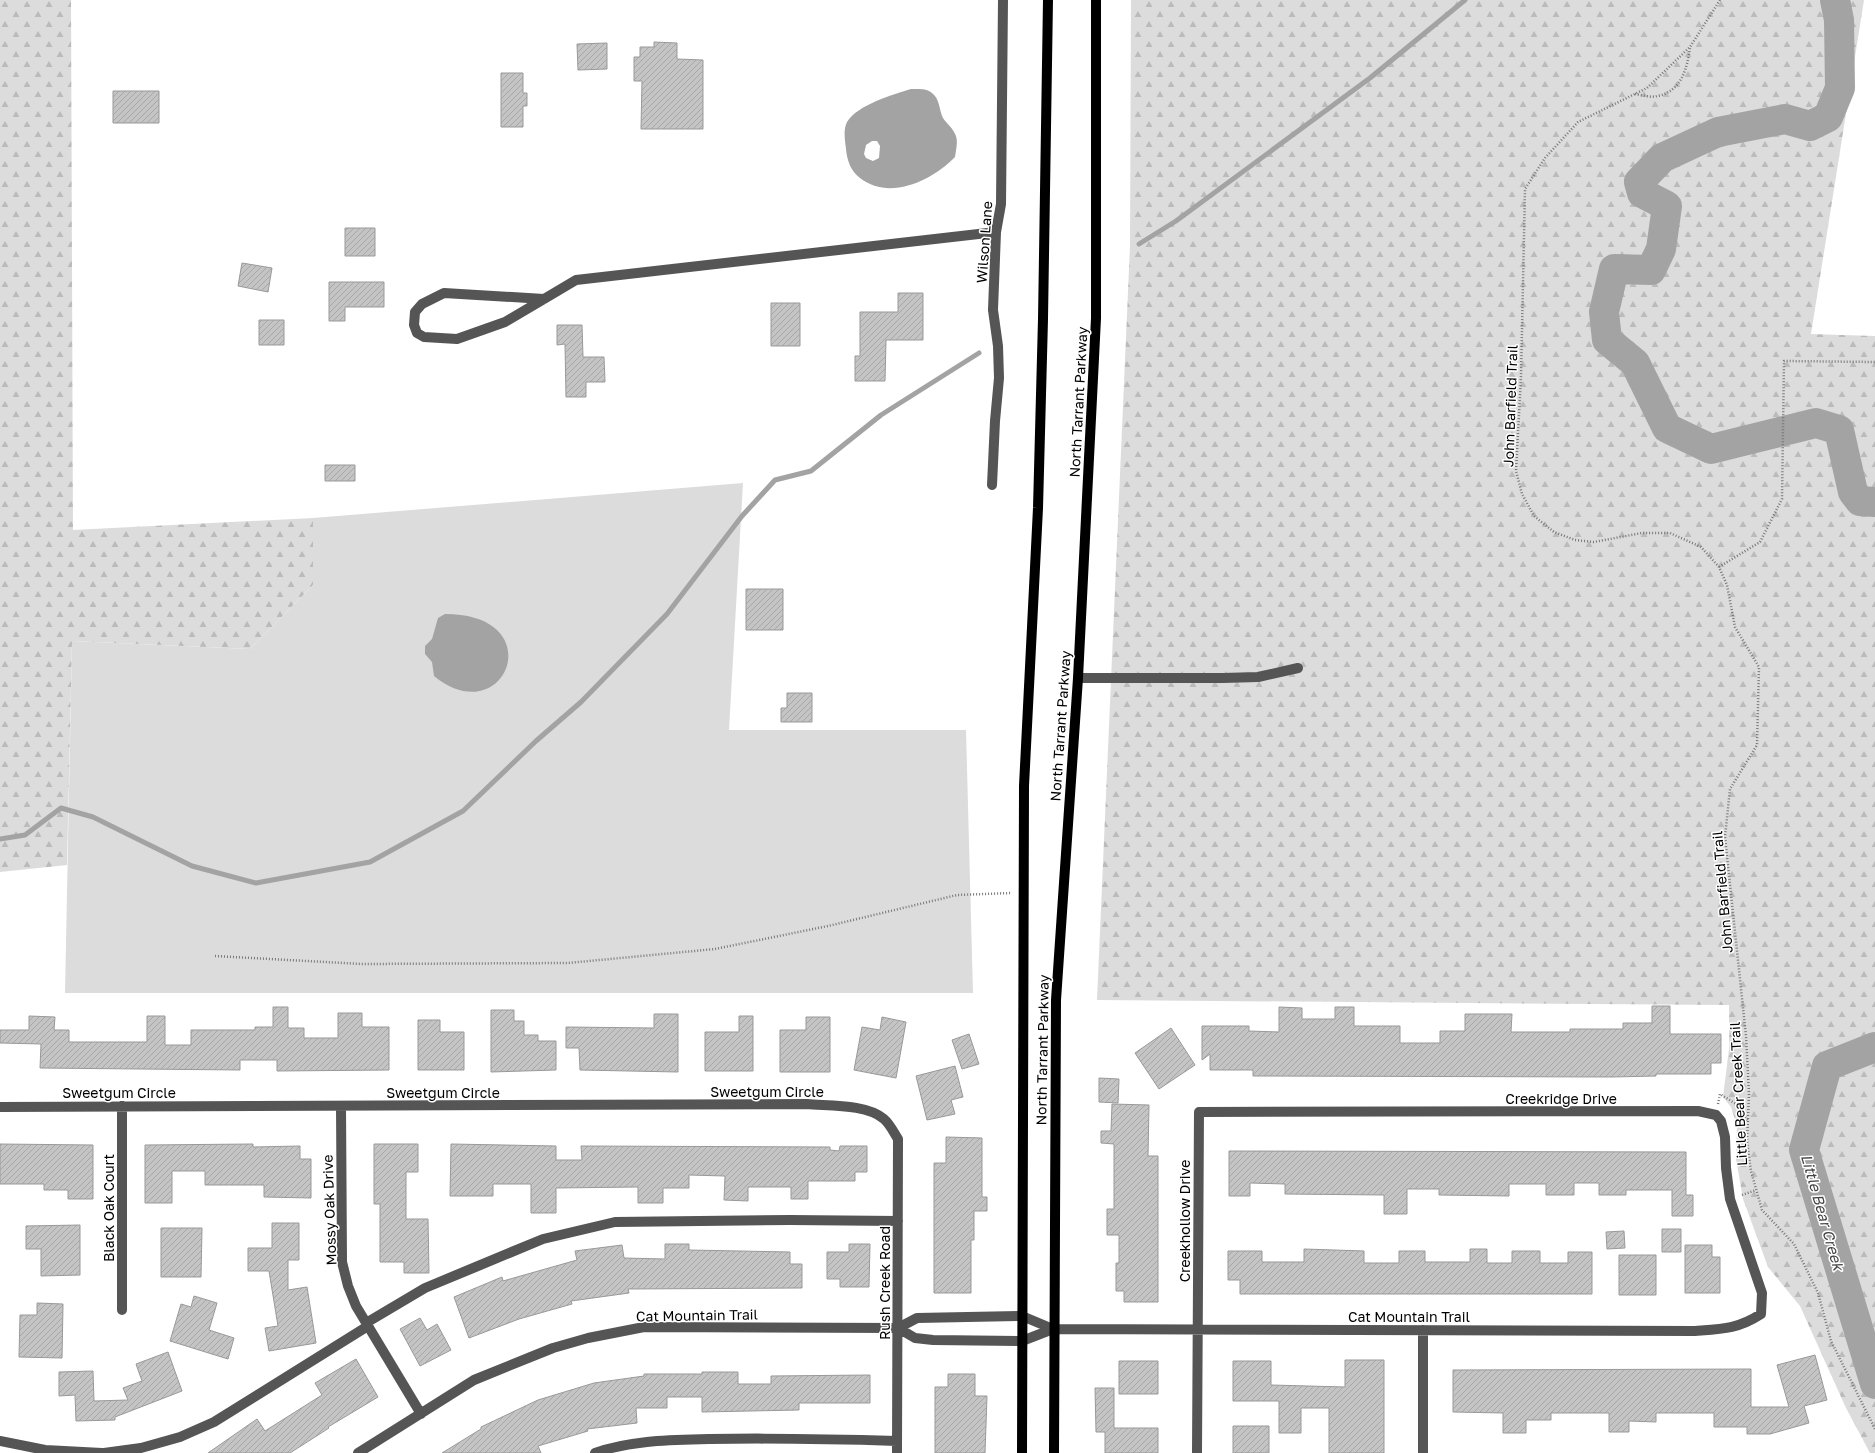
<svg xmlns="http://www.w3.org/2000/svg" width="1875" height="1453" viewBox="0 0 1875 1453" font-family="'Golos Text',sans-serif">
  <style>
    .grass { fill: #dcdcdc }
    .forest { fill: url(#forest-firs) }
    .water { fill: #a3a3a3; fill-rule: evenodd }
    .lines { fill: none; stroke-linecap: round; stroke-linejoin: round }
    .stream { stroke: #a3a3a3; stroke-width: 5 }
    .river { stroke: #a3a3a3; stroke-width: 30 }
    .building { fill: url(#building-hatch); stroke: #999 }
    .path { stroke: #777; stroke-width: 2.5; stroke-dasharray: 1 2; stroke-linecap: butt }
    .minor { stroke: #555; stroke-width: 10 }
    .major { stroke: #000; stroke-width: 10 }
    .labels { text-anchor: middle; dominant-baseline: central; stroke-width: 3; stroke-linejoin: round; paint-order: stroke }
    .street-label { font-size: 14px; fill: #000; stroke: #fff }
    .water-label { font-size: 15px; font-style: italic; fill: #444; stroke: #fff }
  </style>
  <defs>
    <pattern id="forest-firs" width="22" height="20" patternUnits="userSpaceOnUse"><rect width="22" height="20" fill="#dcdcdc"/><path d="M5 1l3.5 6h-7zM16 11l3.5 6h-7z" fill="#bbb"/></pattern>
    <pattern id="building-hatch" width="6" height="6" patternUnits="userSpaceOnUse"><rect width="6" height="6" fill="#c4c4c4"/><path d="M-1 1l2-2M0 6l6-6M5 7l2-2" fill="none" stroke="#a7a7a7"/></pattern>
  </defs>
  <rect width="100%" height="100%" fill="#fff"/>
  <path class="grass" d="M743,483L729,730H966L973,993H65L72,641L250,649L313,585V518Z"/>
  <path class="forest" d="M0,0H71L73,530L313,518V585L250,649L72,641L67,865L0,872Z
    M1131,0H1864L1811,334L1875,336V1453H1870L1846,1408L1800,1306L1768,1267L1743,1199L1736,1159L1737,1126L1731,1107L1723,1097L1729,1049V1005L1097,1000L1130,246Z"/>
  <path class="water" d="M911,89C918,89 927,88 932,93C940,99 939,110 943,118C947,124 953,128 956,136C958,142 956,150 955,157C932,181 889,201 860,178C851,171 847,161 846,149C845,140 843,130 847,122C857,105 894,94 911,89ZM872,141H877L880,146L879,158L873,161L866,158L864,154L866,145Z
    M445,614C553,614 505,734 434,676L432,662L425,654V646L432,639L438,618Z"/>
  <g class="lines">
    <path class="stream" d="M1139,244L1176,221L1370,78L1465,0
      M0,839L25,835L61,808L93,817L192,866L256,883L370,862L463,811L536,741L581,702L667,614L742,516L775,480L811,471L881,415L979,353"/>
    <path class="river" d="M1835,0L1839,20L1840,88L1828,117L1810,126L1785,119L1718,132L1662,158L1639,182L1642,193L1667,206L1661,249L1651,270L1614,269L1604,312L1607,340L1635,363L1667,428L1711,449L1816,423L1839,430L1853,492L1860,501L1875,502
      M1875,1047L1827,1066L1804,1150L1875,1384"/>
  </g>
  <path class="building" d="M654,42L677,43V59L703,60V129H641L642,81H634V57H640V47H654Z
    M607,43V69L578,70L577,44Z
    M501,73H523V93H527V106H523V127H501Z
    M113,91H159V123H113Z
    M345,228H375V256H345Z
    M242,263L272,268L268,292L238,286Z
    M329,282H384V307H345V321H329Z
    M898,293H923V340H886L885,381H855V356H860V312H898Z
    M771,303H800V346H771Z
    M259,320H284V345H259Z
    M557,325H582L583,357H604L605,382H586V397H566L565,344L557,345Z
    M325,465H355V481H325Z
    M746,589H783V630H746Z
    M787,693H812V722H781V708H787Z
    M1652,1006H1670V1034H1721V1063H1711V1074H1656V1076L1612,1077L1253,1076V1070H1210V1054L1202,1060V1026H1249V1031L1279,1032V1007L1302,1008V1019H1335V1007H1354V1026H1400V1043H1440V1031H1465V1014H1512L1511,1032H1570V1029H1623V1023H1652Z
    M273,1007H288V1028H304V1038H338V1013H362V1027H389V1070L277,1071V1060H240V1070L40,1068L41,1044L0,1043V1030H29V1016L55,1017L54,1030H69V1042H147V1016H165V1045H191V1030H255V1027H273Z
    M491,1010H514V1021H524V1035H538V1041H556V1070L491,1072Z
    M654,1014H678V1072L580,1070L579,1048H566V1027L654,1028Z
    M739,1016H753V1071H705V1032H739Z
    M806,1017H830V1072H780V1030H806Z
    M882,1017L906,1022L896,1078L854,1070L862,1027L880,1030Z
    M418,1020H440V1032H464V1070H418Z
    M1171,1028L1195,1065L1159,1089L1135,1053Z
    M969,1034L979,1064L962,1069L952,1040Z
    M955,1066L963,1097L951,1100L955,1114L927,1120L916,1076Z
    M1099,1078L1119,1079L1118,1103L1099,1102Z
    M1112,1104L1149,1105L1148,1156H1158V1302H1124V1291H1116V1263H1119V1235H1107V1209H1114V1144L1101,1143V1131H1111Z
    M946,1137L982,1138V1197H987V1211H974V1240H971V1293H934V1163H946Z
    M0,1144L93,1145V1199H68V1190H44V1184H0Z
    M253,1144V1147L300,1146V1159H311V1198L264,1197V1185H205V1171H172V1203H145V1145Z
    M374,1144H418V1172H406V1219H428L429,1273H404V1262H380V1204H374Z
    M451,1144L556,1146V1160H582L581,1146L830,1147V1150L839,1151L840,1146H867V1172H855V1181H808V1199H791V1187H748V1201L724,1200L725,1176L689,1175V1188H663V1203H638V1187L556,1188V1213H531V1184H493V1196H450Z
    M1229,1151L1686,1152V1195H1693V1216H1672V1190H1626V1195H1599V1183H1574V1195H1546V1184H1509V1196L1439,1195V1189H1407V1214H1384V1195L1285,1194V1184L1250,1183V1196H1229Z
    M272,1223H299V1260H288V1290L307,1287L316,1343L269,1351L265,1328L278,1326L269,1271H248V1248H272Z
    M80,1225V1275L41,1276V1249H26V1226Z
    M161,1228H202L201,1277H161Z
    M1662,1229H1681V1252H1662Z
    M1624,1231L1625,1248L1607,1249L1606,1232Z
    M665,1244H689V1250L790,1252V1264H802V1288L628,1289L629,1293L571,1301L572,1304L519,1319L469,1338L454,1297L502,1277L503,1281L577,1260L575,1251L622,1245L624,1258L665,1259Z
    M849,1244H870L869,1287H840V1279H827V1252H849Z
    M1685,1245H1712V1257H1720V1293H1685Z
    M1304,1249L1364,1251V1263H1399V1251H1425V1262H1470V1249H1487V1263H1512V1251H1540V1263H1568V1252H1592V1294H1240V1280H1228V1251H1262V1262H1304Z
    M1619,1255H1656V1295H1619Z
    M194,1296L217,1303L209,1330L234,1338L228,1359L170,1341L181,1304L191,1307Z
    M37,1303L63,1304L62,1358L19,1357L20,1315H37Z
    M420,1318L427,1330L437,1324L451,1350L420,1366L400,1329Z
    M168,1352L182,1391L115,1417V1420L76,1421L75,1395L59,1396V1372L93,1371L94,1401L128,1400L123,1388L142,1381L136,1364Z
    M1815,1355L1827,1400L1804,1406L1809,1423L1770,1434H1747V1427H1714V1413H1656V1422L1629,1421V1432H1609V1413H1551V1420H1526V1433H1503V1413L1453,1412V1370L1751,1369V1407H1789L1777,1365Z
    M356,1359L378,1397L328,1427L329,1428L290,1453H208L257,1419L265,1431L322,1395L315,1383Z
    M1345,1360H1384V1453H1329V1408H1301V1433H1279V1401H1233V1361H1271V1385L1345,1387Z
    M1119,1361H1158V1394H1119Z
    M702,1372H738V1384H771V1376L870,1375V1403H799V1410L702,1412V1397H667V1408H636L637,1423L587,1429L588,1431L538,1446L541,1453H442L481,1429V1427L538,1400L594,1383L644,1376V1374H702Z
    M948,1374H975V1396H987L985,1453H935V1387H948Z
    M1095,1388H1114V1428H1158V1453H1105V1432H1096Z
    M1233,1426H1269V1453H1233Z"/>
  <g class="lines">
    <path class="path" d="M1720,0L1690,47L1647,88L1578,122L1545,158L1525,189L1521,377L1516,471L1522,494L1534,516L1554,532L1575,540L1594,542L1642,533H1670L1701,547L1719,567L1727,585L1735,627L1759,667L1757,745L1730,789L1725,837L1746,1036L1749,1094L1747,1141L1751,1171L1762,1210L1794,1244L1818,1293L1831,1341L1875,1429
      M1635,94C1642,95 1651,98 1657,96C1681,92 1687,69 1690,48
      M1719,567L1760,542L1782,499L1784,361L1875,362
      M215,956L362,964L568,963L715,949L828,926L957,895L1011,893
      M1718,1104L1720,1094L1736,1104L1748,1121
      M1742,1195L1756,1190"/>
    <path class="minor" d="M544,299L444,293L422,304L415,312L414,325L417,333L424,337L457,339L505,322L544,299L576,280L996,232
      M992,485L995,421L999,378L998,346L993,310L996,232L1001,204L1003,0
      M1078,678H1223L1258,677L1298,668
      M122,1106V1310
      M341,1106L342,1262L348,1286L356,1306L421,1414
      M0,1107L807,1104C829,1106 867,1104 884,1119C890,1124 894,1133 898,1139L897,1453
      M366,1323L425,1288L543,1239L615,1222L790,1220L898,1221
      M898,1328L915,1338L933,1340L1022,1341L1053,1329L1695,1331C1722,1329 1738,1329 1761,1314L1762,1293L1730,1199L1726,1168L1725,1137L1721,1121L1716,1115L1698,1111L1199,1112L1197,1453
      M0,1441L45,1450L102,1453
      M104,1453L141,1448L180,1437L214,1422L368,1326
      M358,1453L474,1380L553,1348L588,1338L644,1327L898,1328L917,1318L1022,1316L1053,1329
      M595,1453C631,1440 671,1440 709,1439C772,1438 834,1439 897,1441
      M1423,1453V1330"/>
    <path class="major" d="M1022,1453L1024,786L1038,508L1043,319L1048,0
      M1054,1453L1056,1000L1078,678L1096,318V0"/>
  </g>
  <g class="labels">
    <g class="street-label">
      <text transform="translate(984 242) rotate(-86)">Wilson Lane</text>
      <text transform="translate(1078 402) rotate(-87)">North Tarrant Parkway</text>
      <text transform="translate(1510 406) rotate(-88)">John Barfield Trail</text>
      <text transform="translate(1060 726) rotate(-86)">North Tarrant Parkway</text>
      <text transform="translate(1722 892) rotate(-95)">John Barfield Trail</text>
      <text transform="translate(1042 1050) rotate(-89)">North Tarrant Parkway</text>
      <text x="767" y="1091">Sweetgum Circle</text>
      <text x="119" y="1092">Sweetgum Circle</text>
      <text x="443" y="1092">Sweetgum Circle</text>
      <text transform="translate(1738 1094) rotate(-93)">Little Bear Creek Trail</text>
      <text x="1561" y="1098">Creekridge Drive</text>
      <text transform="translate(108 1208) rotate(-90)">Black Oak Court</text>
      <text transform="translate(329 1210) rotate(-92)">Mossy Oak Drive</text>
      <text transform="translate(1184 1221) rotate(-90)">Creekhollow Drive</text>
      <text transform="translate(884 1283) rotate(-90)">Rush Creek Road</text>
      <text transform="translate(697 1315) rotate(-1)">Cat Mountain Trail</text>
      <text x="1409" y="1316">Cat Mountain Trail</text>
    </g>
    <g class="water-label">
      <text transform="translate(1823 1212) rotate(74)">Little Bear Creek</text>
    </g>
  </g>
</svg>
